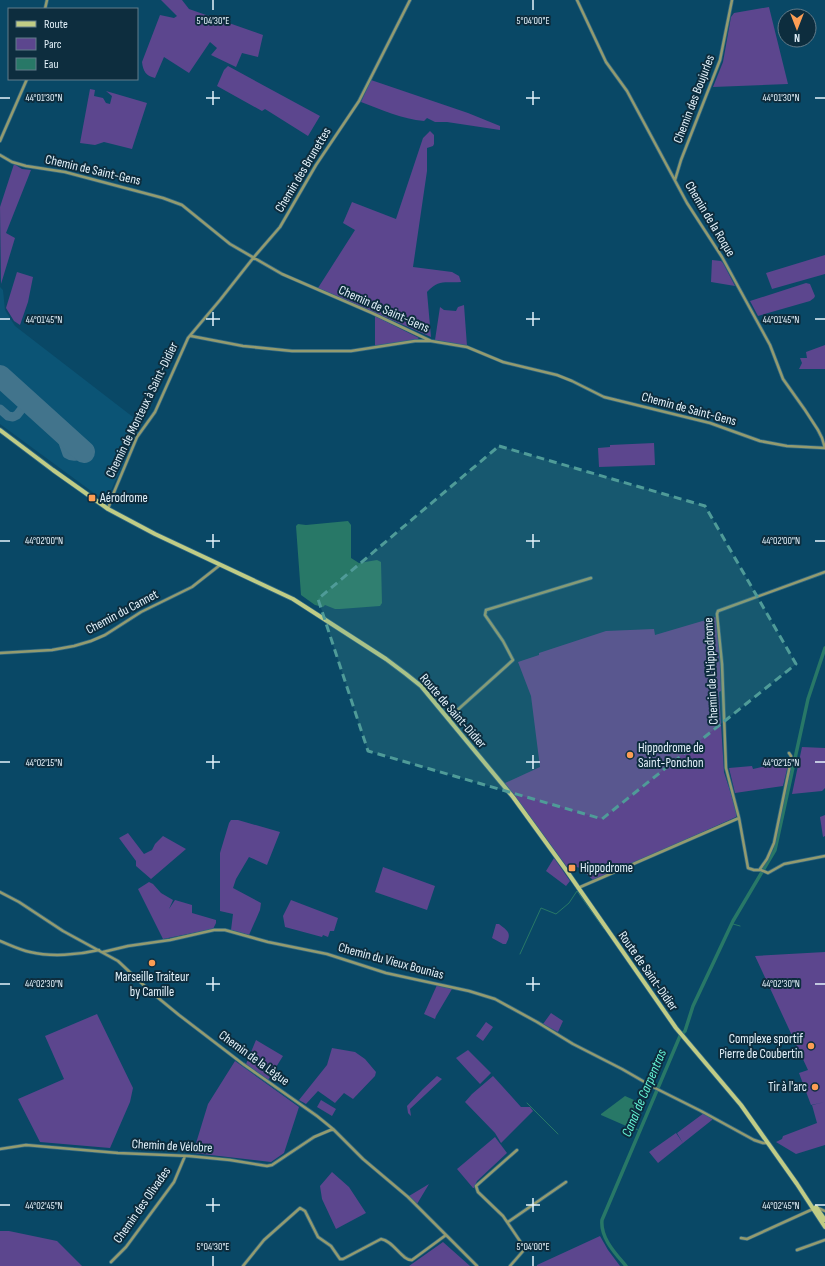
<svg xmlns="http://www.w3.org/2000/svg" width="825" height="1266" viewBox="0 0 825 1266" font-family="'Sofia Sans Condensed',sans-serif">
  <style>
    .built { fill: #0b5475 }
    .green { fill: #5c468e }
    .water { fill: #287867 }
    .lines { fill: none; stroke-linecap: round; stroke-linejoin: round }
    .stream { stroke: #287867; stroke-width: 1 }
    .canal { stroke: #287867; stroke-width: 3.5 }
    .taxiway { stroke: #42748c; stroke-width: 9 }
    .runway { stroke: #42748c; stroke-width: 22 }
    .minor-casing { stroke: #306781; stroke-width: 4 }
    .secondary-casing { stroke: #306781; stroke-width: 5.5 }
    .minor { stroke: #939b6f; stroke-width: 2.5 }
    .secondary { stroke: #c0cc85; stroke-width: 4 }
    .marked { fill: #4f9b98; fill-opacity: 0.2; stroke: #4f9b98; stroke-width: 3; stroke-dasharray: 8 5; stroke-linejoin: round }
    .ticks { fill: none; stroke: #e4f2fb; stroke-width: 1.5 }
    .poi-dot { fill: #fc9d54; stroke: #0d2d3e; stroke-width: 1.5 }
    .labels { text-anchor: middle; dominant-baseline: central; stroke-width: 4; stroke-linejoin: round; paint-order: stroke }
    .street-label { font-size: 13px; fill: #e4f2fb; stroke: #0d2d3e }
    .poi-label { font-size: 13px; fill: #e4f2fb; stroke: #0d2d3e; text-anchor: start }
    .water-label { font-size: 14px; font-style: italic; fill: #65f5d5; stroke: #0d2d3e }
    .ticks-label { font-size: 10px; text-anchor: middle; fill: #e4f2fb; stroke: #0d2d3e; stroke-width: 4; stroke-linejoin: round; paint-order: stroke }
  </style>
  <rect width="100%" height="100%" fill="#094866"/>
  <path class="built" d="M0,287L3,290L5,310L15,326L142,424L128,453L108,497L102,499L0,424Z"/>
  <path class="green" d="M161,0H182L189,9L263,35L258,57L242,53L236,67L211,55L217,48L210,42L189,73L164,57L155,78C146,76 143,71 142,62L160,15L174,18L177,16Z
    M769,7L788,84L713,87L723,62L731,17L734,13Z
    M228,66L320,116L308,136L265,109L262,111L217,86L224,70Z
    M371,80L468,113L500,126V130L447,122H435L427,118L424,121C402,119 382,110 361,102Z
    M90,89L95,90L94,96L103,98L106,103L110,104L112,96L106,91L147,103L132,149L104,142L95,145L80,143Z
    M430,131L434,135V144L433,146L427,148V171L413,267L452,272L459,276L461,282C444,283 439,279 427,292L431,337L318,288L355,230L343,223L352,202L396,219L423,138Z
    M14,164L22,169L31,170L6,233L15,238L1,284L0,207Z
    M825,255V274L772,289L766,273Z
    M712,260L721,261L723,263L735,286L711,282Z
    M17,272L33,277L28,302L20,325L14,321L6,308Z
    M806,283L810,284L815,296L814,298L810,301L758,316L750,301Z
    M464,305L467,346L435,340L440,307L444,310L456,311L458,307Z
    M375,316L419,338L416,340L375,346Z
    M825,345V369H799L802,363L800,358H807L806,352Z
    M654,443L655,465L599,467L598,448L610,447V445Z
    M716,617L719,646L721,691L719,692L724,772L737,813L736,817L594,881L580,868L570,865L567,867L505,783L540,767L531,696L518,662L539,655V653L606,631L654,629L655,635Z
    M802,747L825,748V788L822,791L792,794Z
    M789,761L783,786L735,793L729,768L752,766L753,769Z
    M825,815V836L823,837L820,817Z
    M231,820H238L280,832L267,865L249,857L236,879L233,888L261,903L260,910L249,935L231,930L233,914L220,911V853L229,823Z
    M128,833L144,854L152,850L155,844L163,836L186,849L151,879L136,866V861L119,838Z
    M554,858L570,881L566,886L546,871Z
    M383,867L435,886L427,910L375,892Z
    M149,882L153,884L161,893L173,900L169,909L168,923L169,909L175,900L192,905V913L216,920V923L213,929L163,939L138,889Z
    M291,900L338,918L334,931H330L328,937L323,935L322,937L285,927L283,916Z
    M496,924H499C508,931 512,933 506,944H503L492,938Z
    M825,952V1102L811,1105L799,1073L808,1070L755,956Z
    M437,985L452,989L436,1016L435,1019L424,1014Z
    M551,1013L563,1021L558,1032L543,1024Z
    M97,1014L133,1088L130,1102L110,1148L40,1142L18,1099L64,1079L45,1036Z
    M486,1022L493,1027L483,1041L476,1036Z
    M256,1040L283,1056L268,1080L246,1064Z
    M332,1048L355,1052L365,1059L376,1072L375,1076L353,1099L344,1093L335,1103L318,1091L306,1104L299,1100L327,1065Z
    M468,1050L491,1073L480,1084L456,1058Z
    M235,1061L299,1107L284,1153L271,1162L193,1153L208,1104Z
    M437,1076L442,1079L410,1109L411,1116L408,1113L407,1106L423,1089Z
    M493,1076L521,1107H530L533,1111L501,1143L495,1133L465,1102L472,1094Z
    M321,1100L336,1109L332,1116L317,1107Z
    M825,1102V1145L796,1154L776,1142L782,1139L783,1136L817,1123L812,1105Z
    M704,1113L712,1119V1120L683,1143L677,1133Z
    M676,1133L683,1143L658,1163L649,1152Z
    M495,1137L507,1153L477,1181L474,1188H473L457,1169Z
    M332,1172L349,1187L366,1213L336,1229L322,1199L320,1186Z
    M429,1184L417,1204L409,1196Z
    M0,1231H9L57,1241L82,1266H0Z
    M600,1236L608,1250L620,1266H537V1265Z
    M443,1242L470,1266H409Z"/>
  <path class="water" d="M348,521L351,525V558L359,563L377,560L381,562L382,603L380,606L340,609H335L325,605L323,607L315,605L301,595L296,526L298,524L306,525Z
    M625,1096L643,1104L633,1129L601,1115V1114Z"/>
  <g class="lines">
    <path class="stream" d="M733,924L740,926
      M520,954L541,908L556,914L569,903L577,891L604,929
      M527,1103L558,1134
      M634,1128L640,1131"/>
    <path class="canal" d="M626,1266C616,1254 600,1238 602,1220L680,1036L685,1031L693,1006L733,921L775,850L808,699L825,648"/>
    <path class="taxiway" d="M0,409L8,416L13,417L17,415L28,401
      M58,428L67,454C73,458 80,457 82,450"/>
    <path class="runway" d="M0,376L84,452"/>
    <defs>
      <path id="minor" d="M577,0L606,62L627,91L687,203L722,257L770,345L783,379L805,410L818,430L822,438L825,448
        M45,9L47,0
        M0,141L27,79
        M0,155L12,162L26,166L65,172L163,198L182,205L230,244L282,274L372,313L431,341L467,347L503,362L557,375L572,381L604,397L710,423L760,441L787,446L825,448
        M675,180L681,160L720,60L732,0
        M191,336L243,346L292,351H351L415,341H431
        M100,502L105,501L111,497
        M108,509L112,497L137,437L155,412L188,338L220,300L254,257L280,227L316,165L359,101L410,0
        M825,572L718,611L717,614L722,664L726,768L739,818L748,868L754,870H761L768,873L784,864L825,856
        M0,653L52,650L74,646L91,641L105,635L141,612L192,587L220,565
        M449,719L453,714L513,660L503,641L485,615L486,610L591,578
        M760,869L767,859L774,843L789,770L791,756L789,753
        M578,888L739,818
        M0,892L19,902L63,931L118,961L151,992L179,1015L243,1064L317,1116L333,1129L363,1159L408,1197L477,1266
        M0,941C10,945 20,950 30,952C51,957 78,955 99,950
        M103,952L128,946L170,940L214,930H225L268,942L327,954L386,973L469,991L495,999L537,1022L573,1044L622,1069L655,1088L701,1111L754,1140L763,1143H768
        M0,1149L26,1145L118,1153L189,1156L230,1160L267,1166L272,1165L314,1137L333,1129
        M818,1208L825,1211
        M508,1222L566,1182
        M741,1238L747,1239L813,1209
        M797,1250L825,1240
        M111,1262L126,1247L174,1182L185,1156
        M243,1266L264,1240L300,1208L305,1211L318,1237L331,1246L340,1259H343L381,1239C394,1241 402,1261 412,1260L446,1235
        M510,1266L524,1250V1247L503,1216L478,1192L476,1186L517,1150"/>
      <path id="secondary" d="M0,430L53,470L108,509L155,534L293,599L386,659L406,674L421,686L513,797L566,870L676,1028L741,1105L797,1184L825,1227
        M816,1207L825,1220"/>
    </defs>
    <use href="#minor" class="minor-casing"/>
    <use href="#secondary" class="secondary-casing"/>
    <use href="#minor" class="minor"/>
    <use href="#secondary" class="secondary"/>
  </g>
  <path class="marked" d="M499,446L705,506L796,664L602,819L368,751L318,599Z"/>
  <path class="ticks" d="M213,0V10M533,0V10M213,91V105M533,91V105M0,98H10M206,98H220M526,98H540M815,98H825M213,312V326M533,312V326M0,319H10M206,319H220M526,319H540M815,319H825M213,534V548M533,534V548M0,541H10M206,541H220M526,541H540M815,541H825M213,755V769M533,755V769M0,762H10M206,762H220M526,762H540M815,762H825M213,977V991M533,977V991M0,984H10M206,984H220M526,984H540M815,984H825M213,1198V1212M533,1198V1212M0,1205H10M206,1205H220M526,1205H540M815,1205H825M213,1256V1266M533,1256V1266"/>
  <g class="poi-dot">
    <rect x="88" y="494" width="8" height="8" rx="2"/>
    <circle cx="630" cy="755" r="4"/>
    <rect x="568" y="864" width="8" height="8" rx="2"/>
    <circle cx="152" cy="963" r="4"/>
    <circle cx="811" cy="1046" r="4"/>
    <circle cx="815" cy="1087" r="4"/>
  </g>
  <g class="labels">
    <g class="street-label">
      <text transform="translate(694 99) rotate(-69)">Chemin des Boujurles</text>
      <text transform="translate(93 170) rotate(13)">Chemin de Saint-Gens</text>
      <text transform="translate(303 170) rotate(-59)">Chemin des Brunettes</text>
      <text transform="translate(710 219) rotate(59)">Chemin de la Roque</text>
      <text transform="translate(384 309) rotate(24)">Chemin de Saint-Gens</text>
      <text transform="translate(689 409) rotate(15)">Chemin de Saint-Gens</text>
      <text transform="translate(142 410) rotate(-64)">Chemin de Monteux à Saint-Didier</text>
      <text transform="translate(122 612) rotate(-28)">Chemin du Cannet</text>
      <text transform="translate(711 671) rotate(-93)">Chemin de L'Hippodrome</text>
      <text transform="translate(453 711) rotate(49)">Route de Saint-Didier</text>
      <text transform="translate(391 961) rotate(15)">Chemin du Vieux Bounias</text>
      <text transform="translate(648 971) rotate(55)">Route de Saint-Didier</text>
      <text transform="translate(254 1058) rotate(36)">Chemin de la Lègue</text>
      <text transform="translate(172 1146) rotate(3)">Chemin de Vélobre</text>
      <text transform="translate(142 1205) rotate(-55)">Chemin des Olivades</text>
    </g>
    <g class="poi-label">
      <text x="100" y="498">Aérodrome</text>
      <text x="638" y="748">Hippodrome de<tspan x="638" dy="15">Saint-Ponchon</tspan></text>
      <text x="580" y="868">Hippodrome</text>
      <text x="152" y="977" text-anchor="middle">Marseille Traiteur<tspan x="152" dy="15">by Camille</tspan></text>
      <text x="803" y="1039" text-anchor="end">Complexe sportif<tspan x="803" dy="15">Pierre de Coubertin</tspan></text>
      <text x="807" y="1087" text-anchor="end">Tir à l'arc</text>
    </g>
    <g class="water-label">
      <text transform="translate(644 1093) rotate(-67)">Canal de Carpentras</text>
    </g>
  </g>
  <g class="ticks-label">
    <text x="213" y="24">5°04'30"E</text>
    <text x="533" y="24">5°04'00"E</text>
    <text x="781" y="101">44°01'30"N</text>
    <text x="44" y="101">44°01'30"N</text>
    <text x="781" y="323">44°01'45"N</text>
    <text x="44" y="323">44°01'45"N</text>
    <text x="781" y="544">44°02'00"N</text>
    <text x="44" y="544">44°02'00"N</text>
    <text x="781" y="766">44°02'15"N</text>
    <text x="44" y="766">44°02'15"N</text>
    <text x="781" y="987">44°02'30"N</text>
    <text x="44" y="987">44°02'30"N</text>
    <text x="781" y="1209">44°02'45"N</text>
    <text x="44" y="1209">44°02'45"N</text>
    <text x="213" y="1250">5°04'30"E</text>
    <text x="533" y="1250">5°04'00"E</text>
  </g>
  <rect x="8" y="8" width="130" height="72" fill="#0d2d3e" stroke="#637c8a"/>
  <rect x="16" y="21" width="20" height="6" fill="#c0cc85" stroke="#637c8a"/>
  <text x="44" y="28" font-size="12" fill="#e4f2fb">Route</text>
  <rect x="16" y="38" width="20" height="12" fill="#5c468e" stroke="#637c8a"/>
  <text x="44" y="48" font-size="12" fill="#e4f2fb">Parc</text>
  <rect x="16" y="58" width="20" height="12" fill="#287867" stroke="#637c8a"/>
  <text x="44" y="68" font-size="12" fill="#e4f2fb">Eau</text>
  <g transform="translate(797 28) rotate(180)"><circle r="19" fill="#0d2d3e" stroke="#637c8a"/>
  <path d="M0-3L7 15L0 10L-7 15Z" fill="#fc9d54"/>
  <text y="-6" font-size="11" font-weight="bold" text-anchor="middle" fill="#e4f2fb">N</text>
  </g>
</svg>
